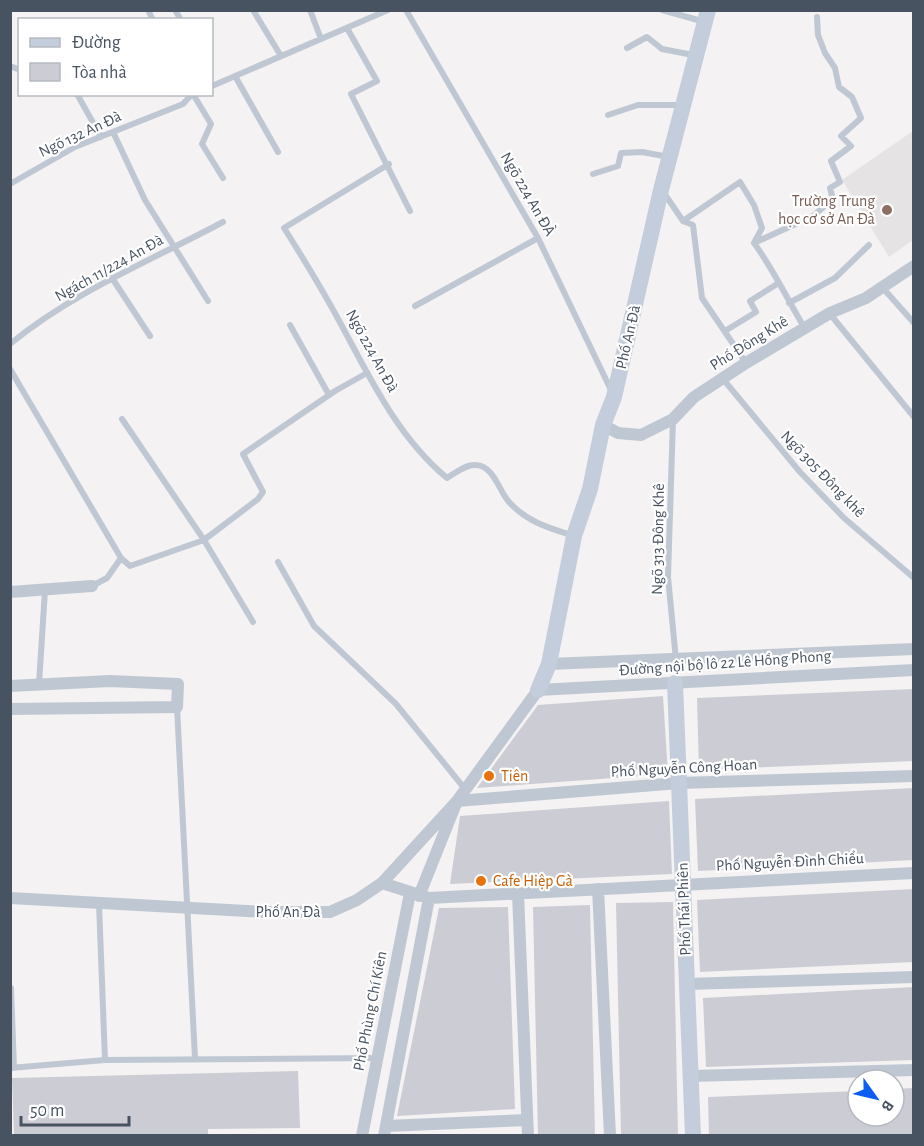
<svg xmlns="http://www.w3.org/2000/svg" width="924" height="1146" viewBox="0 0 924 1146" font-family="'Alegreya Sans',sans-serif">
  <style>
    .education { fill: #e5e3e4 }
    .building { fill: #cccdd4 }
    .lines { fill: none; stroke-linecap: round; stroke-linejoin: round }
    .lane { stroke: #bfc8d2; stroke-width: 6 }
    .street { stroke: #bfc8d2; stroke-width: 12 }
    .secondary { stroke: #c4cddb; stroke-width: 16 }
    .education-dot { fill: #8d6e63; stroke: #fff; stroke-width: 2 }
    .food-dot { fill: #e8710a; stroke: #fff; stroke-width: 2 }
    .labels { text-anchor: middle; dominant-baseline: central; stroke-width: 4.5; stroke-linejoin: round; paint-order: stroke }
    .street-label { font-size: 16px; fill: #485361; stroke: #fff }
    .education-label { font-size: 16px; fill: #785e54; stroke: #fff; text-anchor: end }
    .food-label { font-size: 16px; fill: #c56008; stroke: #fff; text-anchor: start }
  </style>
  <rect width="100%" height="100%" fill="#f4f2f2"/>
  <path class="education" d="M913,131V240L889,257L842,180Z"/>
  <path class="building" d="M914,689V761L699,770L697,698Z
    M663,696L668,774L477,788L538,705Z
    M914,788V860L698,871L695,799Z
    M669,801L672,874L450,884L460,816Z
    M914,889V962L700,972L697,900Z
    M673,902L678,1136H621L616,903Z
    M590,905L595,1136H538L533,907Z
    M508,907L515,1109L397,1116L439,908Z
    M914,987V1060L706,1067L703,998Z
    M298,1071L300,1128L208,1129V1136H14L12,1078Z
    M914,1088V1136H709L708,1097L858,1091V1116H894V1089Z"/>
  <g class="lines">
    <path class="lane" d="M148,10L153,20
      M175,10L181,20
      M253,10L281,56
      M310,10L321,39
      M406,10L538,238L611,390
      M662,10L705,22
      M347,28L377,81L351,94L410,211
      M627,48L647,37L662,49L693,55
      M10,66L20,70
      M235,76L278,152
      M212,86L388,10
      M77,94L101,137
      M193,94L211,124L202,144L223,178
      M608,115L638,105H683
      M113,132L145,200L208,301
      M389,164L284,228C305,261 325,294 343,328C372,382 399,438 447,478C455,473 466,464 476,465C494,466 499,491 509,502C527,522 549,528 574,536
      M593,174L618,166L621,153L642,152L669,157
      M10,184L75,147L183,104L192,94
      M664,193L683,221L693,225L702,298L746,363
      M683,221L740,182L754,205L762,228L754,243C774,270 787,299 804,327
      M754,243L813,216L833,199L830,188L840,182L831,161L851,146L841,136L861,118L852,97L839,87L835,68L825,53L818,35L817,17
      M112,278L150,336
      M882,287L914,323
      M789,303L835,278L869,245
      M415,306L538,238
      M830,314L914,417
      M290,325L329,395
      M725,331L756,312L750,301L777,284
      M10,344C73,292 152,260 223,222
      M10,369L121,558L130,566L204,540L258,499L263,492L243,454L335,391L367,373
      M723,379L800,472L844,518L914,578
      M122,419L204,540L253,622
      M673,419L668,577L676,660
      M278,562L314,626L396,704L465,789
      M92,586L107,578L121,558
      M39,684L45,590
      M177,707L195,1058
      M99,904L105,1060
      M11,988L14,1068
      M10,1068L105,1060L377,1058"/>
    <path class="street" d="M603,425L618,433L641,435L673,419L694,397L746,363L830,313L866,298L914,266
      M10,592L92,586
      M549,664L914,649
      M10,686L110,681L178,684L177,707L10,709
      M382,883L429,898L914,873
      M598,889L610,1136
      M518,894L528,1136
      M419,896L457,801L679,783L914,776
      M10,898L264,912H330L357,900L382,883L457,801L538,690L914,670
      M687,984L914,977
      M691,1076L914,1070
      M386,1126L527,1120
      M362,1136L410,893
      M384,1136L429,898"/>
    <path class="secondary" d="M675,683L693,1136
      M538,690L549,664L574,536L590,489L603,425L614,397L661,190L708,10"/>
  </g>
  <circle class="education-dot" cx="887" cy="210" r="6"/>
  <g class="food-dot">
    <circle cx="489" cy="776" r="6"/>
    <circle cx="481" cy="881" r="6"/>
  </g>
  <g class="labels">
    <g class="street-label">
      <text transform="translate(80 134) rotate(-25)">Ngõ 132 An Đà</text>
      <text transform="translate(528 194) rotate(60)">Ngõ 224 An ĐÀ</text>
      <text transform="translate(109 268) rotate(-29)">Ngách 11/224 An Đà</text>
      <text transform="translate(628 337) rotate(-77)">Phố An Đà</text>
      <text transform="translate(749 343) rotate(-32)">Phố Đông Khê</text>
      <text transform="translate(372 351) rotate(61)">Ngõ 224 An Đà</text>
      <text transform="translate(823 474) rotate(46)">Ngõ 305 Đông khê</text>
      <text transform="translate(658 539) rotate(-89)">Ngõ 313 Đông Khê</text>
      <text transform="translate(725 663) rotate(-4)">Đường nội bộ lô 22 Lê Hồng Phong</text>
      <text transform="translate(684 768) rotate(-3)">Phố Nguyễn Công Hoan</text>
      <text transform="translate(790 862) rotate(-3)">Phố Nguyễn Đình Chiểu</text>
      <text transform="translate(684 909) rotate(-92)">Phố Thái Phiên</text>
      <text x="288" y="912">Phố An Đà</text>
      <text transform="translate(370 1011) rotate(-79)">Phố Phùng Chí Kiên</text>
    </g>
    <g class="education-label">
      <text x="875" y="201">Trường Trung<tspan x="875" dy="18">học cơ sở An Đà</tspan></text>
    </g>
    <g class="food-label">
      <text x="501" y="776">Tiên</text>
      <text x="493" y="881">Cafe Hiệp Gà</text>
    </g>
  </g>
  <rect width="924" height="1146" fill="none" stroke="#485361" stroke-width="24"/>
  <rect x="18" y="18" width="195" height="78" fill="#ffffff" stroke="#b6bac0" stroke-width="1.5"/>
  <rect x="30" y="38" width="30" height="9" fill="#c4cddb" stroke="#b6bac0" stroke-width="1.5"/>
  <text x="72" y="48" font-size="18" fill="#485361">Đường</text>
  <rect x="30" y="63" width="30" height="18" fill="#cccdd4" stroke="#b6bac0" stroke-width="1.5"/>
  <text x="72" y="78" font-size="18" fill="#485361">Tòa nhà</text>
  <g transform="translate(876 1098) rotate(124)"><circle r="28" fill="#ffffff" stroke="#b6bac0" stroke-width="1.5"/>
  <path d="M0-4.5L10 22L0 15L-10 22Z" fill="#0d5df3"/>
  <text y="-9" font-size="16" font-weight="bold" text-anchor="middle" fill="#485361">B</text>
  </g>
  <path d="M21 1116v9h108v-9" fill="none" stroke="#485361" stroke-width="3"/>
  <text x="30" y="1116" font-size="18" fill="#485361" stroke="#ffffff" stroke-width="4.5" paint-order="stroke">50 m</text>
</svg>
